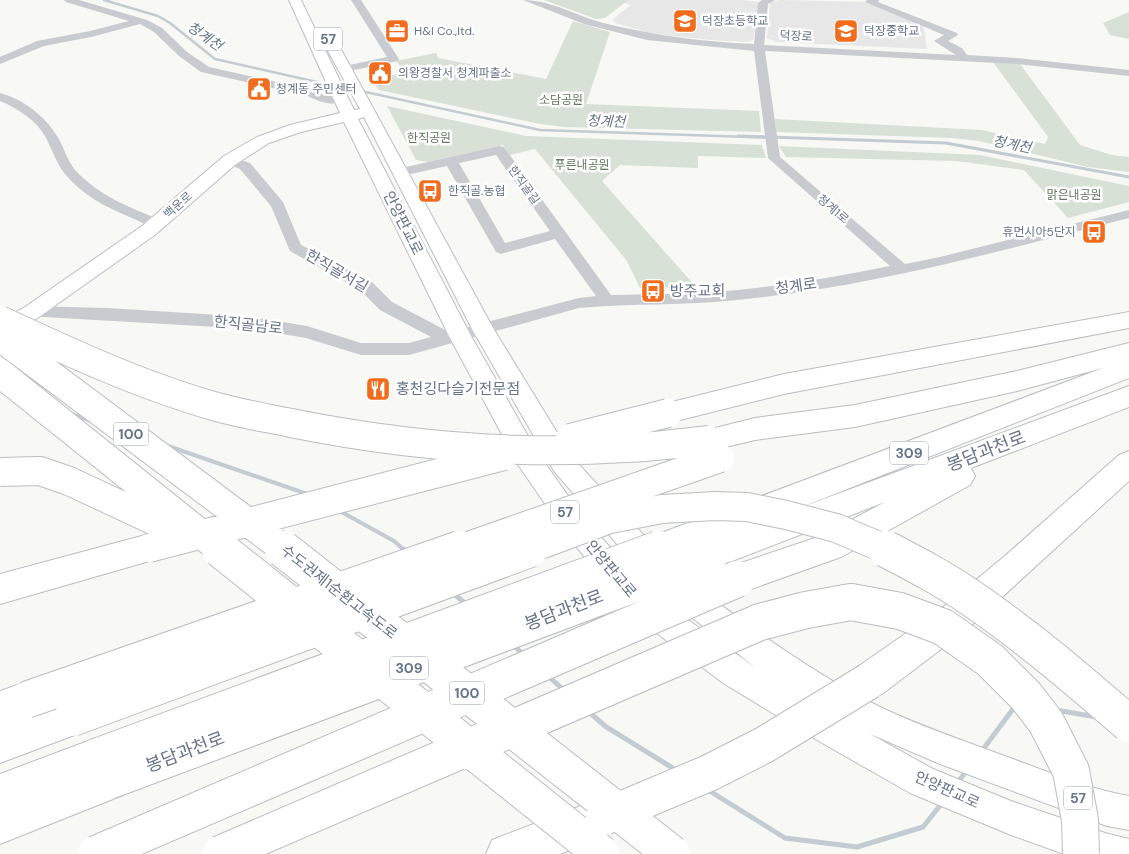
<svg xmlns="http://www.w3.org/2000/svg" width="1129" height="854" viewBox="0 0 1129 854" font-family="'DM Sans','Noto Sans KR',sans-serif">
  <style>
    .built { fill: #e6e7e6 }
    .green { fill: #d8e1d6 }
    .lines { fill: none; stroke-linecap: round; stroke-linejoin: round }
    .stream-far3 { stroke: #c2ccd2; stroke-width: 2.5 }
    .stream-far2 { stroke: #c2ccd2; stroke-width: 3 }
    .stream-far1 { stroke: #c2ccd2; stroke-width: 4 }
    .stream { stroke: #c2ccd2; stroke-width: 5 }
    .major-casing { stroke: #bbbec3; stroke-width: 2 }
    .highway-casing { stroke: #babdc1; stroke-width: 2 }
    .minor { fill: #c8cbcf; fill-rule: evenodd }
    .major { fill: #fff; fill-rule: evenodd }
    .highway { fill: #fff; fill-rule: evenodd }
    .highway-bridge-far1-casing { stroke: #babdc1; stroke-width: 30; stroke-linecap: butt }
    .highway-bridge-casing { stroke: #babdc1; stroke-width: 38; stroke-linecap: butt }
    .highway-bridge-far1 { stroke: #fff; stroke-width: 28 }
    .highway-bridge { stroke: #fff; stroke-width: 36 }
    .labels { text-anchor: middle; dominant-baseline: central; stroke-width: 5; stroke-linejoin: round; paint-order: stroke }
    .far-poi-label { font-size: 12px; fill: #657489; stroke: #fff; text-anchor: start }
    .far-street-label { font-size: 12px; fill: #657489; stroke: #fff }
    .far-park-label { font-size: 12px; fill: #627a60; stroke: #fff }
    .far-water-label { font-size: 14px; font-style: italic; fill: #617684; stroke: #fff }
    .shield { fill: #fff; stroke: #939eac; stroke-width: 1 }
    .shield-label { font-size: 14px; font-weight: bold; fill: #657489 }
    .street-label { font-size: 15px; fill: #657489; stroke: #fff }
    .poi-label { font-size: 15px; fill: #657489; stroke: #fff; text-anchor: start }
    .near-street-label { font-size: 18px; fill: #657489; stroke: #fff }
  </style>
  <rect width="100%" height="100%" fill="#f8f8f5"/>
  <path class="built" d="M628,0H741L760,2L753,40L748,42L710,40L651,33L615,23L613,19L631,5L624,3Z
    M780,0L866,2L923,24L927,49L776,42L767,38L770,2Z"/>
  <path class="green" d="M544,0H628L605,18L596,19Z
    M1129,12V39L1110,35L1103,23Z
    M573,21L610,32L586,104L759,111L761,132L564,127L540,124L379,90L369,77L377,79L405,72L396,61L436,53L438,58L546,79Z
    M993,62L1020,64L1080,145L1112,155L1129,157V172L1088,167L979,141L952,138L776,132L775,119L982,130L1045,144L1048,137Z
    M387,106L526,136L762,145L766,158L698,156V168L620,165L602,181L696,287L640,288L627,261L535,149L510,155L503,145L428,162L416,160Z
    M779,146L980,155L1129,186V202L1068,218L1024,170L956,161L786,157Z"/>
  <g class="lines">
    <path class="stream-far3" d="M104,0L158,16L170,23L215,59L330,85
      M361,91L540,130L777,138"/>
    <path class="stream-far2" d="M738,136L946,143L1129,177"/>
    <path class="stream-far1" d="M71,414L92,421
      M168,446L310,495
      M338,510L394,541L404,550"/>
    <path class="stream" d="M403,549L407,552
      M453,593L467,605
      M512,644L523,654
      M547,675L565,691
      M1056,710L1096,717
      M589,712L605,726L676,770
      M981,752L1016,705
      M957,783L968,769
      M708,790L785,838L857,847L923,827L942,803"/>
    <defs>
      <path id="major" d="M289,0H301L354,110L360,109L323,42L330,38L337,42L493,328L572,457L662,555L666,564L662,573L652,577L642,573L554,471L472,329L364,117L358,119L471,336L537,452L581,514L650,593L756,668L671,601L667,592L671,583L681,579L691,583C752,628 812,673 880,707C922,727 967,742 1010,758C1049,772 1088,789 1129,796V830L1107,826L940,764L870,734L933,769L1011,801L1105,833L1129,839V854H1064L1011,835L910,793L817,740L723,683L630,613L563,530L519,466L449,336L344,122L301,132L269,143L236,164L156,234L39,317L7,336L0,338V321L25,307L142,226L224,156L257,137L290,125L340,113Z"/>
      <path id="highway" d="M1129,312V328L784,394L668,423L658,420L654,413L658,406L668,403L784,374Z
        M1129,343V378L794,510L1129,386V407L971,468L975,476L970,485L841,557L737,594L726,590L721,579L726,568L821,536L885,502L709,570L698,566L693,556L697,548L690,551L679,547L675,537L679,527L1103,368L1017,391L855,427L755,440L709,451L699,448L695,440L699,432L755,418L855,405L1017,371Z
        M1129,451V481L965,631L882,694L869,699L856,694L851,681L856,668L941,609L1006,555L1119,455Z
        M149,534L160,538L165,548L160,558L0,604V574Z
        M26,682L39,687L44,700L39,711L72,700L85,705L90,718L85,731L0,763V691Z
        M96,738L109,744L115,757L112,763L123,767L128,781L123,795L0,844V774Z
        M586,804L600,810L606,824L600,838L560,854H486L492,840Z"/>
    </defs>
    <use href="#major" class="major-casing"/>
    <use href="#highway" class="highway-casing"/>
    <path class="minor" d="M64,0H79L147,20L162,28L187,52L209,67L312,90L324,95H341L347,99C338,108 318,102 308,96L201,72L179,56L154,32L140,24L91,37L44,46L0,64V57L37,41L90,31L129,21L66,2Z
      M351,0H361L399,59L398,61L344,72L340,71L338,69L340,67L387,57Z
      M523,0C551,0 577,16 603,23C653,35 703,42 754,44L758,3L762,0H775L768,4L764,45L956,55L934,41L944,35L865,2L867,0H879L878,2L957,33L958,35L948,41L962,48L967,55L1017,58L1129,70V76L1017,64L765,51L780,157L905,264L940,257L1129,210V218C1000,251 871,287 737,300C685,306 632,303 579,308L409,355H361L306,338L252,329L26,316L24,312L26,308L32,306L107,308L252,317L307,326L361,343H409L431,337L380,310L360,290L290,251L271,206L240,169L225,163L223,160L230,156L250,163L283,202L301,245L372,282L392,302L449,332L579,298L596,296L555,239L501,254L496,252L447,166L402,176L395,172L397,169L499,146L504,147L611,295C654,294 696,294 738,290C789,285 839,276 890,266L768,158L754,51L647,40L584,24ZM496,155L550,231L505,243L459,163Z
      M0,93C23,99 45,116 57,136C64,147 67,160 75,170C98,195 130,208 161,220L163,223L161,226C151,229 141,222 132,218C107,208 82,195 65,174C56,163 52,149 45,136C36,120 17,108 0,101Z"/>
    <use href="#major" class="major"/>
    <use href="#highway" class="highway"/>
    <defs>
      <path id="highway-bridge-far1" d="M0,320C71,353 142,386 217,407C242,414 267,418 291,423C400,445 515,455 626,448C654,447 681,443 709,440
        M0,337L285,550
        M0,373L221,550
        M570,438L668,413
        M0,472L40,471L69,481L189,537
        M149,548L504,456
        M457,550L720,458
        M527,550L610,519L662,509L715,506L747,507L786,515L836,528L888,550
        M655,550L690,537"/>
      <path id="highway-bridge" d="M220,549L602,854
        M283,549L672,854
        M886,549C915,564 944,579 971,598C1027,636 1078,680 1129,724
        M26,700L460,549
        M72,718L530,549
        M96,757L659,549
        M109,781L709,556
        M604,817L709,773L764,745L869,681
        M96,854L737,579
        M220,854L760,622L806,610L851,602L900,611L943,627L990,660L1026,696L1046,722L1071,771L1080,820L1081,854"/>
    </defs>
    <use href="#highway-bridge-far1" class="highway-bridge-far1-casing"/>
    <use href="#highway-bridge" class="highway-bridge-casing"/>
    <use href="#highway-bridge-far1" class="highway-bridge-far1"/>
    <use href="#highway-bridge" class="highway-bridge"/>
  </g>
  <defs>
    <symbol id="school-square" viewBox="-11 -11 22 22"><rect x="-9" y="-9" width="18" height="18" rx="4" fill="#f16c1d" stroke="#fff"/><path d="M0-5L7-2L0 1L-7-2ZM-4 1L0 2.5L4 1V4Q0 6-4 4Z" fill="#fff"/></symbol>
    <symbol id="office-square" viewBox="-11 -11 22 22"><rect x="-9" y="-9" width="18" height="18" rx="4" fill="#f16c1d" stroke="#fff"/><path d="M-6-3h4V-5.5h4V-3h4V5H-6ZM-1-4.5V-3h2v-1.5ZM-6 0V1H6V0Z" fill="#fff"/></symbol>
    <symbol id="civic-square" viewBox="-11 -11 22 22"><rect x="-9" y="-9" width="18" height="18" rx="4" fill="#f16c1d" stroke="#fff"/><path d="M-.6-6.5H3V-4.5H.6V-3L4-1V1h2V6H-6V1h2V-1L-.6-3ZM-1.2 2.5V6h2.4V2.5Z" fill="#fff"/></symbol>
    <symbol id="bus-square" viewBox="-11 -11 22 22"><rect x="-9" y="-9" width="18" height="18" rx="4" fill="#f16c1d" stroke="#fff"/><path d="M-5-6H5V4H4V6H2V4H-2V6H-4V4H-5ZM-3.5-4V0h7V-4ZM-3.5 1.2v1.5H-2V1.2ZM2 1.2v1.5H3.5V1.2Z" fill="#fff"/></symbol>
    <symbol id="restaurant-square" viewBox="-11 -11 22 22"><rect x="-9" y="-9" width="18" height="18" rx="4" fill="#f16c1d" stroke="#fff"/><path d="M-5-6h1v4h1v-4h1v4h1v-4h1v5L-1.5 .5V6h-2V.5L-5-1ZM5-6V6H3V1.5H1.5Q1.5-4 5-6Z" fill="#fff"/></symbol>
  </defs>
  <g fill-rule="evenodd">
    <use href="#school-square" x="671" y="7" width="28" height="28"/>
    <use href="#office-square" x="383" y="17" width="28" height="28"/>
    <use href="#school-square" x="832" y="17" width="28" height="28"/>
    <use href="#civic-square" x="366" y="59" width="28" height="28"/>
    <use href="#civic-square" x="245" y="75" width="28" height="28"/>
    <use href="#bus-square" x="416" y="177" width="28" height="28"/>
    <use href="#bus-square" x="1080" y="218" width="28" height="28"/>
    <use href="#bus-square" x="639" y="277" width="28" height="28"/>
    <use href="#restaurant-square" x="364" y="375" width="28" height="28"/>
  </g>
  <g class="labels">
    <g class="far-poi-label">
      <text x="702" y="21">덕장초등학교</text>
      <text x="414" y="31">H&amp;I Co.,ltd.</text>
      <text x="864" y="31">덕장중학교</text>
      <text x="398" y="73">의왕경찰서 청계파출소</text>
      <text x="276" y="89">청계동 주민센터</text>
      <text x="448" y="191">한직골.농협</text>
      <text x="1076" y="232" text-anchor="end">휴먼시아5단지</text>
    </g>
    <g class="far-street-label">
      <text transform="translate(796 36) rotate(3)">덕장로</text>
      <text transform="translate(524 185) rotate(54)">한직골길</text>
      <text transform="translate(178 205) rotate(-41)">백운로</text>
      <text transform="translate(833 209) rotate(41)">청계1로</text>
    </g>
    <g class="far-park-label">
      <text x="561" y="100">소담공원</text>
      <text x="429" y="138">한직공원</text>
      <text x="582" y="165">푸른내공원</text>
      <text x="1074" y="195">맑은내공원</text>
    </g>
    <g class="far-water-label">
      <text transform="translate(205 36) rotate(35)">청계천</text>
      <text transform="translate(606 121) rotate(2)">청계천</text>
      <text transform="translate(1012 144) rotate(11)">청계천</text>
    </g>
    <g class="shield">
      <rect x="314" y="27.5" width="28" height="23" rx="4"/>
      <rect x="113.5" y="422.5" width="35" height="23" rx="4"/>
      <rect x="890" y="441.5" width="38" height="23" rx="4"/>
      <rect x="551" y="500.5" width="28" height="23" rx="4"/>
      <rect x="390" y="656.5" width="38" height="23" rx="4"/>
      <rect x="449.5" y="681.5" width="35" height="23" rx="4"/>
      <rect x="1064" y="786.5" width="28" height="23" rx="4"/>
    </g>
    <g class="shield-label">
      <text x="328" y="39">57</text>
      <text x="131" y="434">100</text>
      <text x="909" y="453">309</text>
      <text x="565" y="512">57</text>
      <text x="409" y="668">309</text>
      <text x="467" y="693">100</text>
      <text x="1078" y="798">57</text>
    </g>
    <g class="street-label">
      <text transform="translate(403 223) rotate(63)">안양판교로</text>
      <text transform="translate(337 271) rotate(30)">한직골서길</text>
      <text transform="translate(796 286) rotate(-8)">청계로</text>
      <text transform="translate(248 325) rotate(6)">한직골남로</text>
      <text transform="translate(611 569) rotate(50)">안양판교로</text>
      <text transform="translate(339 592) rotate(38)">수도권제1순환고속도로</text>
      <text transform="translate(947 790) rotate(24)">안양판교로</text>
    </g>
    <g class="poi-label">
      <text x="670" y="291">방주교회</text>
      <text x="396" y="389">홍천깅다슬기전문점</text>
    </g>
    <g class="near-street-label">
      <text transform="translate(986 451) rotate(-21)">봉담과천로</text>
      <text transform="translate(564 610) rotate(-21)">봉담과천로</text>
      <text transform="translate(185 752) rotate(-21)">봉담과천로</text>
    </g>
  </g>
</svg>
